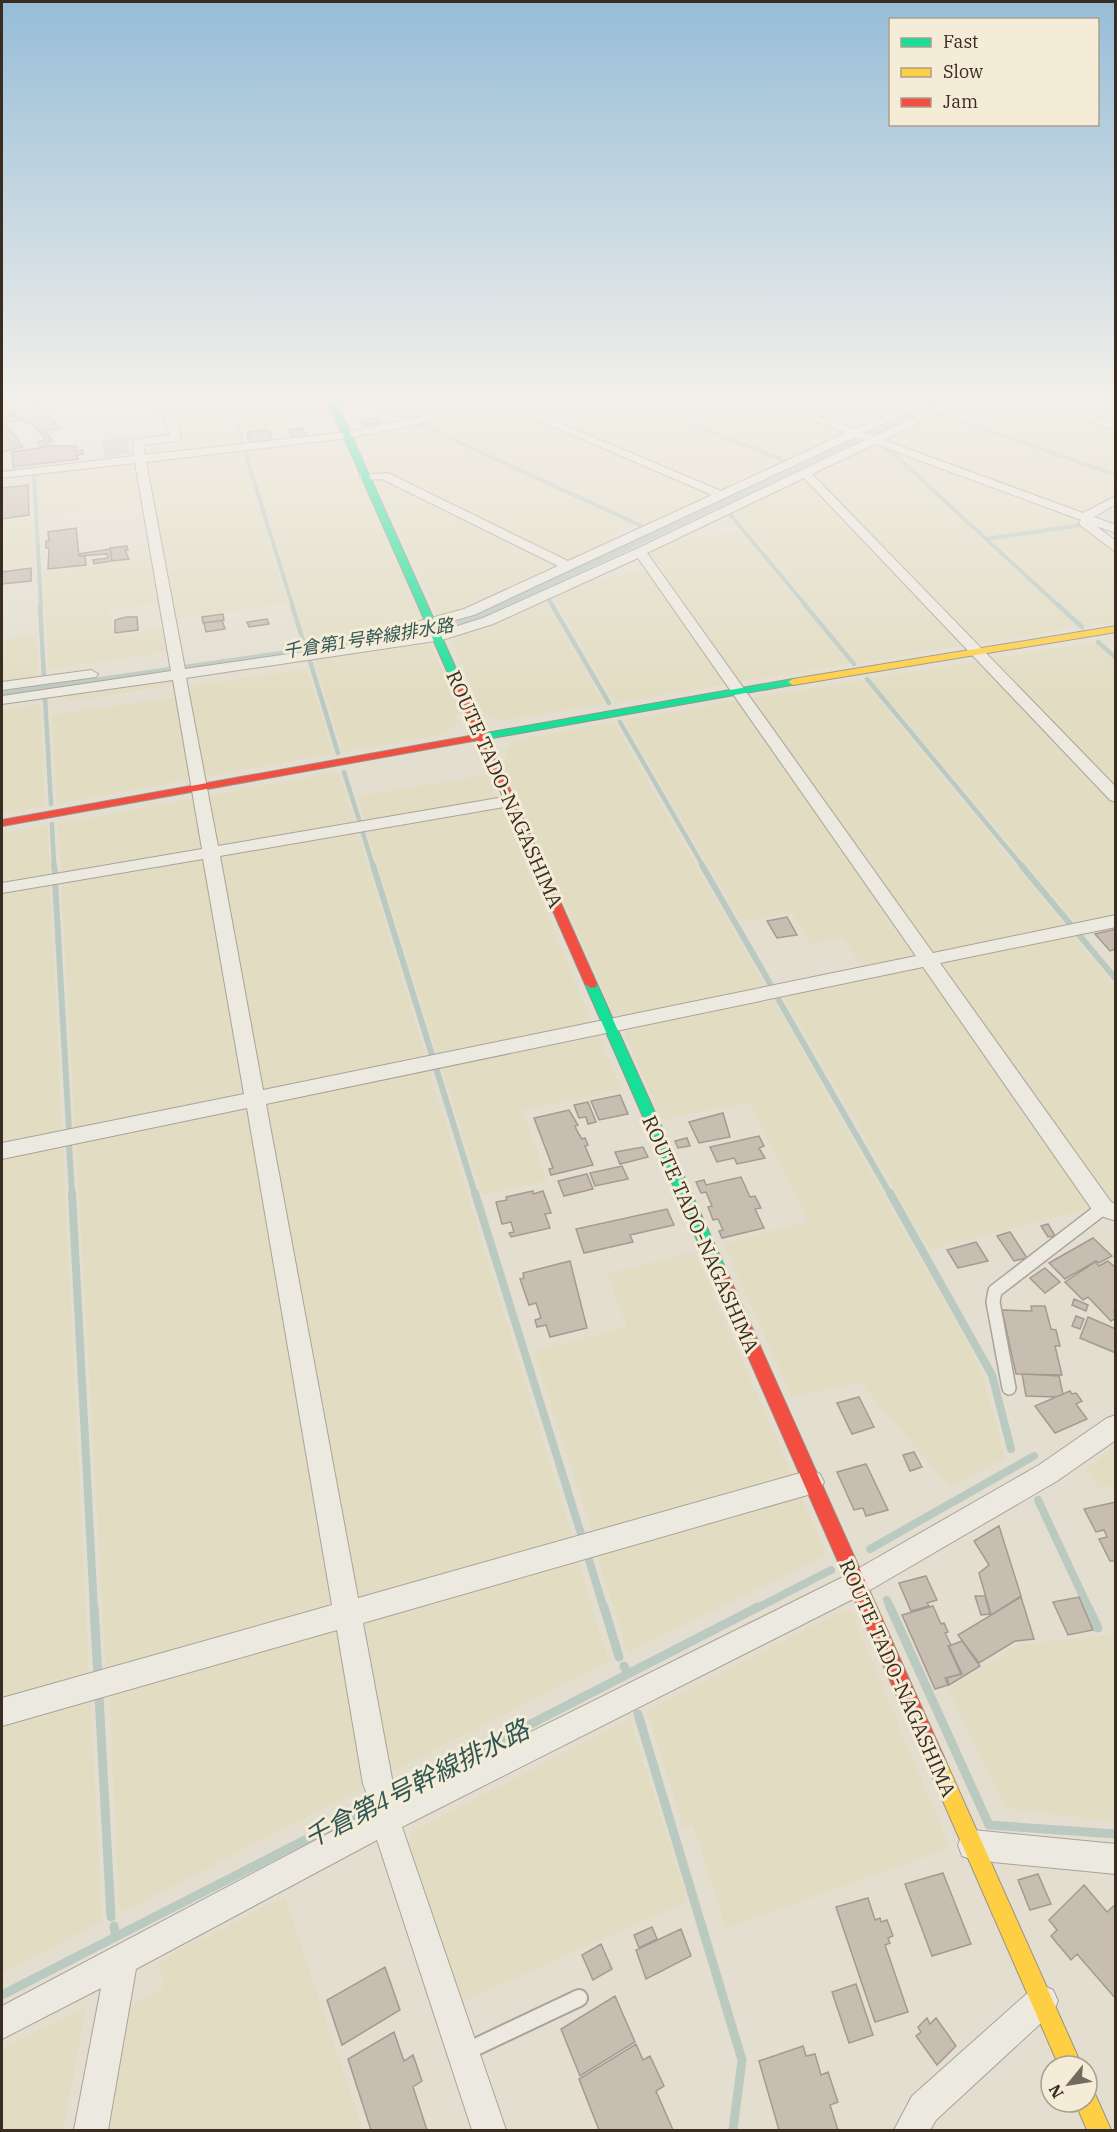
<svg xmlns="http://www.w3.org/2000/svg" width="1117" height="2132" viewBox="0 0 1117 2132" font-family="'IBM Plex Serif','Noto Sans JP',serif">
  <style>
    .farmland { fill: #e2dcc2 }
    .water { fill: #bbcac0 }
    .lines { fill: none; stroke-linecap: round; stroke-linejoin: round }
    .stream-far4 { stroke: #bbcac0; stroke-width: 4 }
    .stream-far3 { stroke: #bbcac0; stroke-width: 4.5 }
    .stream-far2 { stroke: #bbcac0; stroke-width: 6 }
    .stream-far1 { stroke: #bbcac0; stroke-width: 8 }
    .stream { stroke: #bbcac0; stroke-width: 9 }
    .building { fill: #c8bdb1; stroke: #a49a8f; stroke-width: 1.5 }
    .lane-far1-casing { stroke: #aaa398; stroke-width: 16 }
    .lane-casing { stroke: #aaa398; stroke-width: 20 }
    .street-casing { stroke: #aaa398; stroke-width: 2 }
    .fast-casing { stroke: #999388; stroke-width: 2 }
    .slow-casing { stroke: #999388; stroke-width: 2 }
    .jam-casing { stroke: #999388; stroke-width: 2 }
    .lane-far1 { stroke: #ece9e1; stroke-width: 13 }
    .lane { stroke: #ece9e1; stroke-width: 16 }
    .street { fill: #ece9e1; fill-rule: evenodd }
    .fast { fill: #16e098; fill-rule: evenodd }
    .slow { fill: #ffcf43; fill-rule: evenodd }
    .jam { fill: #f24e42; fill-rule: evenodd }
    .labels { text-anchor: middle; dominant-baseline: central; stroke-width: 6; stroke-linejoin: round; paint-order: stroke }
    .far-water-label { font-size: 18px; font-style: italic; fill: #315755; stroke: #f4ecd7 }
    .street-label { font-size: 20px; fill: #392c21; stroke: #f4ecd7 }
    .near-water-label { font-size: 26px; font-style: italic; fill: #315755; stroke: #f4ecd7 }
  </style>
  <rect width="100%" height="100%" fill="#e4ded0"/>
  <path class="farmland" d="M167,401H225L239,445L142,455L140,444L180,439Z
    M232,401H327L335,420L242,431Z
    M371,401H469L414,421Z
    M481,401H495L715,495L650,526L420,423Z
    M504,401H629L787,463L720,491Z
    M637,401H762L846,432L847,434L791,460Z
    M774,401H897L908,405L851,429Z
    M962,401H1029L1115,429V472L939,412Z
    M1040,401H1115V425Z
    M935,414L1115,476V495L1084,514L881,440Z
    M415,425L633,524L610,535L617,541L571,563L384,473L372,474L354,436Z
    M342,438L422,621L409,626L307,641L248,448Z
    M872,443L886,451L1077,627L976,644L813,475V472Z
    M240,449L288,603L174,619L144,460Z
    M892,449L1072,515L1081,523L987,536Z
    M137,461L145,504L39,516L36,473Z
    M379,477L561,567L468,610L438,616L374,478Z
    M801,477L805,478L965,646L858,663L731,510Z
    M32,517L34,564L2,569V521Z
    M1085,527L1115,552V622L1086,627L992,540Z
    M739,531L850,664L741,682L647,551L670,541Z
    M154,557L162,602L110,609L113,636L167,628L171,651L49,669L43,572Z
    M650,571L729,684L615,703L552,595L578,582Z
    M543,598L605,704L502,721L493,719L481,709L450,636Z
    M37,634L39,679L2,684V639Z
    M430,642L460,711L456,715V724L451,730L441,735L343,752L314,658Z
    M1094,642L1115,662V789L990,659Z
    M980,661L1115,803V915L1076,923L870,678Z
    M307,669L333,754L203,777L187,686Z
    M175,678L176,685L68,701L67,693Z
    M863,680L1065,926L935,952L929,949L751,698Z
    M178,697L192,779L57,804L52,715Z
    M741,700L917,953L914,958L863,969L843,937L811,944L792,913L741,922L624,720Z
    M40,704L45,806L2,813V710Z
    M614,722L766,987L625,1017L613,1013L503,764L507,758L506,748L522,739Z
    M338,772L355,824L218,848L208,796Z
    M487,775L498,800L365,822L357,796Z
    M196,798L206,849L61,874L58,824Z
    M501,805L593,1024L438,1056L366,828Z
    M48,825L50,876L2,885V833Z
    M357,829L426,1058L266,1092L262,1089L218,853Z
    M206,855L247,1094L75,1129L61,881Z
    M50,882L62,1132L2,1144V891Z
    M1072,934L1115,986V1206L1108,1202L939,964L940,961Z
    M919,965L927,967L1095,1207L930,1250L782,994Z
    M771,996L972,1351L984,1378L1005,1458L949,1487L860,1382L792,1397L723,1244L808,1221L749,1102L662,1120L624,1031L627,1027Z
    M598,1035L622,1090L522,1110L547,1181L482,1195L441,1066Z
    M429,1069L574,1541L358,1602L265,1104Z
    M251,1108L339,1609L106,1672L76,1143Z
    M63,1145L89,1676L2,1701V1158Z
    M694,1252L795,1480L594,1537L533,1351L627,1327L607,1274Z
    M1115,1446V1485L1099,1489L1086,1469Z
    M801,1495L826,1555L628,1653L596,1553Z
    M577,1557L609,1662L392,1772L384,1757L358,1625L364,1617Z
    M843,1610L852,1613L950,1848L726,1928L693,1825L683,1827L647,1711Z
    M335,1625L342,1630L369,1785L122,1912L119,1902L109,1689Z
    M1115,1634V1822L1005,1808L948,1689L1018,1645Z
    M90,1693L102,1921L2,1973V1719Z
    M630,1719L688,1901L461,2002L407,1848L412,1831Z
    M285,1896L363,2130H105L125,2010L164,1987L159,1961Z
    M86,2008L63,2130H2V2048Z"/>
  <path class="water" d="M934,401H949L470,624L416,637L2,697V691L412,632L451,623L488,609Z
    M127,437L130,454L104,457L102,440Z"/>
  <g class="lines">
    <path class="stream-far4" d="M229,401L243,444
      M367,401L411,421
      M632,401L786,461
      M902,401L910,404
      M938,413L1116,475
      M419,424L644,527
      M880,445L886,447L1060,607
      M244,449L293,607
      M2,472L33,468
      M34,473L41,607
      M728,512L807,607
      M986,539L1082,525
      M548,598L553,607"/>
    <path class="stream-far3" d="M40,605L44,677
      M292,605L303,640
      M552,605L609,703
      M805,605L854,664
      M1058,605L1082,627
      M1098,642L1116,658
      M309,658L338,753
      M867,679L1022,866
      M45,697L51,804
      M620,722L703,866
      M344,772L360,823
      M52,824L54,866
      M362,830L373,866"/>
    <path class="stream-far2" d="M54,865L55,875
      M373,865L432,1055
      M702,865L772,987
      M1021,865L1071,925
      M55,881L69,1130
      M1079,935L1116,979
      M777,997L890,1194
      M436,1068L475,1194
      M69,1144L72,1194"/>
    <path class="stream-far1" d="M72,1193L94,1609
      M475,1193L582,1537
      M890,1193L992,1375L1011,1449
      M1038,1500L1089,1609
      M870,1549L1034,1456
      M588,1557L604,1609
      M887,1600L891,1609
      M755,1609L831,1570"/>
    <path class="stream" d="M94,1607L98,1676
      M604,1607L619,1657
      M890,1607L989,1825L1116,1834
      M1088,1607L1098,1628
      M624,1666L628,1674
      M99,1696L111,1917
      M638,1714L742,2060L733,2130
      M389,1797L758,1607
      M114,1926L116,1937
      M2,1995L377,1803"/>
  </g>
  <path class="building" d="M2,401H4L12,413L2,415Z
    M41,405L60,428L40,433L32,423L28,424L24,419L5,423L23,447L2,452V417L17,414L13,410Z
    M376,418L383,426L368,429L359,421Z
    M302,428L308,436L292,438L288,430Z
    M268,430L272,435L270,436L271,440L250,443L251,438L248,439L247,434L249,432Z
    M46,432L53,441L45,443L48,446L41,447L37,442L46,440L40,433Z
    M51,446H76V451L82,450L83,454L77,455L78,459L13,467L12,452Z
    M28,485L29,515L2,519V488Z
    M76,528L79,556H85L86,565L48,569L49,548H46V541H49L48,532Z
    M127,546L128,550H125L129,559L112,561L110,548Z
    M110,549L112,561L94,564L93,560L108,558L107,554L79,556V554Z
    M31,568V581L2,584V572Z
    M223,614L224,620L203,623L202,617Z
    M126,617H137L138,630L115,633V620Z
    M267,619L269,624L249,627L247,622Z
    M222,620L225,629L206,632L204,623Z
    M787,917L797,935L777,938L767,921Z
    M1116,929V949L1110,951L1095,934Z
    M620,1095L628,1114L599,1120L591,1101Z
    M588,1102L596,1122L588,1124L586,1117L579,1118L574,1105Z
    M569,1110L578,1125L575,1126L577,1131L582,1139L585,1138L588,1145L585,1146L593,1165L551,1175L549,1169L553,1168L534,1118Z
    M723,1113L730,1137L699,1143L689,1122Z
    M759,1136L764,1146L759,1148L765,1158L737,1164L734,1158L717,1162L710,1147Z
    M687,1138L690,1146L678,1148L675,1141Z
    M643,1147L648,1157L620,1164L615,1152Z
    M622,1166L628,1179L595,1186L590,1173Z
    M587,1174L593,1189L564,1196L558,1181Z
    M741,1177L750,1197L755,1196L761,1208L755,1209L764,1228L722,1238L719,1231L723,1230L718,1219L713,1220L708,1207L712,1206L706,1192L701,1193L696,1182L704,1180L706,1185Z
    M533,1191V1194L543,1191L551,1213L545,1214L550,1228L511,1237L509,1233L514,1232L511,1222L502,1224L496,1202L507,1200L506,1197Z
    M667,1209L674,1225L630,1235L633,1242L584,1253L576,1229Z
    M1048,1224L1055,1236L1048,1237L1041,1226Z
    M1010,1232L1027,1258L1014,1261L997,1236Z
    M1093,1238L1112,1256L1099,1263L1096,1261L1065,1279L1049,1263Z
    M976,1242L988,1261L958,1268L947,1250Z
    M570,1261L587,1328L550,1337L546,1325L537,1327L535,1320L541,1318L536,1303L529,1305L520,1279L524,1278L523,1273Z
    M1108,1261L1116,1268V1310L1114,1311L1116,1318L1111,1321L1088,1297L1083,1300L1065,1282L1095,1262L1099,1266Z
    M1045,1268L1060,1282L1045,1293L1030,1278Z
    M1074,1299L1088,1305L1086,1311L1072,1305Z
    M1031,1306H1045L1051,1329L1056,1330L1060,1346H1055L1062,1375L1016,1374L1002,1310L1032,1311Z
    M1076,1316L1084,1319L1080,1329L1072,1326Z
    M1088,1317L1116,1329V1353L1080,1338Z
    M1022,1374L1059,1376L1063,1394L1056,1397L1026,1396Z
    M1070,1391L1072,1394L1076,1393L1082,1401L1076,1404L1087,1419L1055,1433L1035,1406Z
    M859,1397L874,1427L852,1434L837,1403Z
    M914,1452L922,1467L910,1471L903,1455Z
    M866,1464L888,1510L866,1516L863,1508L854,1510L837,1472Z
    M1116,1502V1561H1110L1099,1539L1107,1537L1104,1530L1096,1532L1084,1509Z
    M999,1526L1021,1596L991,1615L979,1573L989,1565L974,1541Z
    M926,1576L937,1600L927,1603L929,1606L911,1611L899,1583Z
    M975,1596H985L990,1614L981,1615Z
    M1021,1597L1034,1639L1015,1641L979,1663L958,1635Z
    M1079,1597L1093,1630L1068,1635L1053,1602Z
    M933,1606L941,1624L944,1623L948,1632L945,1633L951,1645L948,1646L961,1674L945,1678L948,1685L935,1689L902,1615Z
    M962,1641L980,1666L949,1685L947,1678L962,1674L949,1646Z
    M943,1873L971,1944L932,1956L905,1884Z
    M1038,1874L1051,1904L1030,1910L1018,1880Z
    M1084,1885L1107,1912L1116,1904V1999L1077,1954L1071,1960L1051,1936L1057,1930L1049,1920Z
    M868,1898L875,1920L880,1918L881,1922L887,1920L893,1936L888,1938L890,1943L885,1945L908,2012L875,2022L836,1907Z
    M652,1927L657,1939L639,1948L634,1935Z
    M681,1929L691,1956L646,1979L636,1950Z
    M601,1944L612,1969L593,1980L582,1955Z
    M385,1967L400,2010L342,2045L327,2000Z
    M856,1984L873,2035L849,2043L832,1992Z
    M615,1996L635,2042L580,2076L561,2029Z
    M927,2018L930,2024L936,2018L956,2046L937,2065L916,2036L921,2032L918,2027Z
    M394,2032L404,2061L413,2055L422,2081L413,2087L427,2130H371L348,2059Z
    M636,2044L643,2060L650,2056L664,2086L656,2091L673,2130H599L579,2079Z
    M803,2046L806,2056L815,2054L821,2075L828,2072L838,2102L830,2105L838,2130H779L759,2061Z"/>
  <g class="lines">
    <defs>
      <path id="lane-far1" d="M1009,1388L993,1302L995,1291L1103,1208"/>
      <path id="lane" d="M465,2052L579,1998"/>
      <path id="street" d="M158,401H168L182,438L176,441L143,445L145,455L348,432L416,418L466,401H480L423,423L348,438L146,462L185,669L435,633L483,618L636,549L865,440L855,437L474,615L414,631L409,630L407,627L409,624L464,609L558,566L382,479L365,480L359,477L361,475L388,473L568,561L712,495L494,401H508L721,491L846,433L763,401H777L855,429L916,401H929L864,433L874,436L948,401H961L884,440L1083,513L1116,496V504L1094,517L1116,525V533L1096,526L1116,541V552L1081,526L1079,523L1081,520L875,444L812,474L1116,787V802L1110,800L804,478L647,553L933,953L1116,915V927L940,963L1111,1202L1116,1204V1221L1095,1214L923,967L266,1104L358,1598L811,1470L820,1474L824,1482L820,1490L811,1494L363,1623L393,1784L398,1798L847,1575L1039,1465L1107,1418L1116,1415V1440L1057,1481L865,1593L402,1827L506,2130H472L377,1840L136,1969L108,2130H74L101,1988L2,2039V2006L373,1810L363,1784L337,1630L2,1726V1698L332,1605L247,1108L2,1159V1143L244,1094L203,859L2,893V883L202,849L173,680L2,704V696L171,671L135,463L2,478V472L134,456L133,440L170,435ZM638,558L916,956L263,1090L220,856L510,806L518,801L510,796L218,846L186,678L442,640L493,624Z
        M1030,401H1045L1116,423V430L1031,403Z
        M91,670L98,674L96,677L2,690V682Z
        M973,1830L1116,1844V1874L973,1860L962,1856L958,1845L962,1834Z
        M1042,1985L1053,1990L1058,2001L1053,2012L936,2120L930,2130H894L912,2096L1031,1990Z"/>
      <path id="fast" d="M328,401H336L461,680L459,682L451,680Z
        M793,679L798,682L797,684L475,741L470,738L475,735Z
        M591,980L597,984L731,1281L728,1286L723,1288L718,1286L715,1281L585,984Z"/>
      <path id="slow" d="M1116,626V632L793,685L788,682L793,679Z
        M935,1750L942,1753L1082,2066H1059L925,1760L928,1753Z
        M1087,2090L1095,2094L1111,2130H1087L1075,2102H1087Z"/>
      <path id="jam" d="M456,677L461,680L597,984L596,987L591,988L585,984L478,740L2,826V820L475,735L451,680Z
        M723,1274L728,1276L731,1281L942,1753L945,1760L942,1767L935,1770L928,1767L715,1281L718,1276Z"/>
    </defs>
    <use href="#lane-far1" class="lane-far1-casing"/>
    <use href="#lane" class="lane-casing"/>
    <use href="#street" class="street-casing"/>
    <use href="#fast" class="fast-casing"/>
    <use href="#slow" class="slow-casing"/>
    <use href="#jam" class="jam-casing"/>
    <use href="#lane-far1" class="lane-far1"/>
    <use href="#lane" class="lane"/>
    <use href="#street" class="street"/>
    <use href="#fast" class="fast"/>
    <use href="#slow" class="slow"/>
    <use href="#jam" class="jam"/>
  </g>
  <linearGradient id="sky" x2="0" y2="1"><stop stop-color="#96bdd8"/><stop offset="0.57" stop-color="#f3f0ea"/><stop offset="1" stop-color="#f3f0ea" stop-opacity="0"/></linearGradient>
  <rect width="1117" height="699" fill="url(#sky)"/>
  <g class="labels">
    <g class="far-water-label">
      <text transform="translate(368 638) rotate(-9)">千倉第1号幹線排水路</text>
    </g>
    <g class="street-label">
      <text transform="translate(505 789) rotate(66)">ROUTE TADO-NAGASHIMA</text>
      <text transform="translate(701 1234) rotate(66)">ROUTE TADO-NAGASHIMA</text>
      <text transform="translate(898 1678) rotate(66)">ROUTE TADO-NAGASHIMA</text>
    </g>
    <g class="near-water-label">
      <text transform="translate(416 1783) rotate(-27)">千倉第4号幹線排水路</text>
    </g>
  </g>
  <rect width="1117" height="2132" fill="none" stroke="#392c21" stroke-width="6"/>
  <rect x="889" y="18" width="210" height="108" fill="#f4ecd7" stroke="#a99f8e" stroke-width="1.5"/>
  <rect x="901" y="38" width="30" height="9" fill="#16e098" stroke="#a99f8e" stroke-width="1.5"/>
  <text x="943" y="48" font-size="18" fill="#392c21">Fast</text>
  <rect x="901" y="68" width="30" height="9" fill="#ffcf43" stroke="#a99f8e" stroke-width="1.5"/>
  <text x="943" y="78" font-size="18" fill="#392c21">Slow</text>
  <rect x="901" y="98" width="30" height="9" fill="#f24e42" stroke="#a99f8e" stroke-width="1.5"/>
  <text x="943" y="108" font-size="18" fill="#392c21">Jam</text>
  <g transform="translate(1069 2084) rotate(240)"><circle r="28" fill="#f4ecd7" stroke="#a99f8e" stroke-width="1.5"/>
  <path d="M0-4.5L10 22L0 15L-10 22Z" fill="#756a5e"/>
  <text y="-9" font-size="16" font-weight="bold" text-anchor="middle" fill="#392c21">N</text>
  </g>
</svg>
